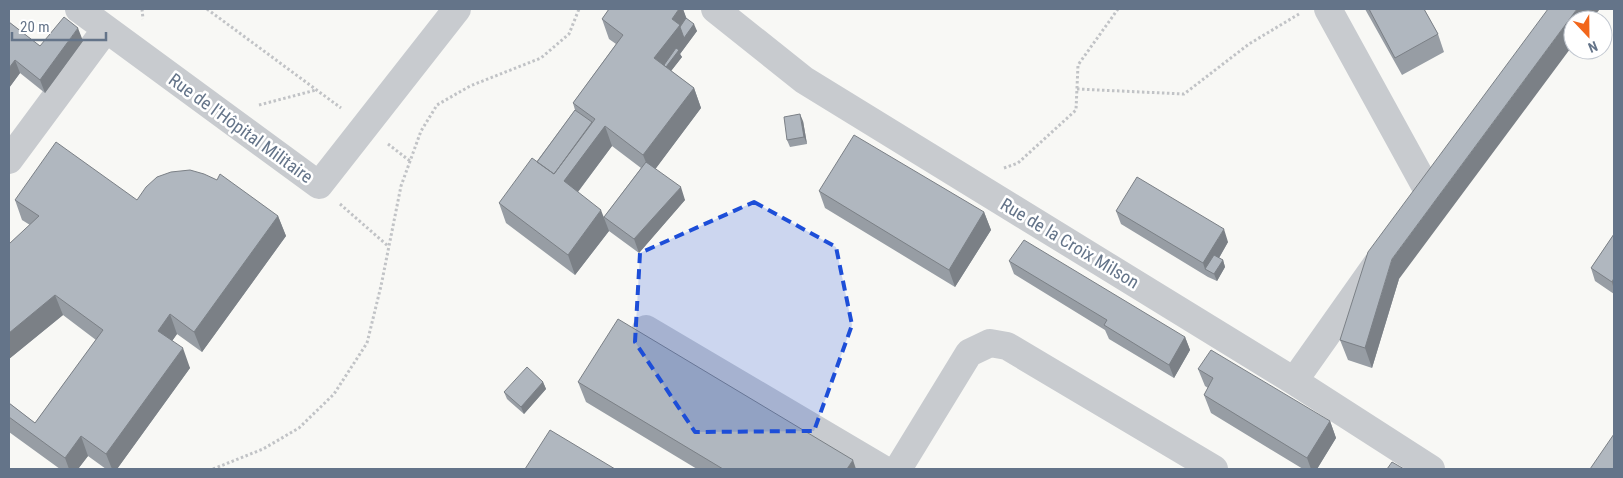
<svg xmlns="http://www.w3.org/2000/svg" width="1623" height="478" viewBox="0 0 1623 478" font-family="'Roboto Condensed',sans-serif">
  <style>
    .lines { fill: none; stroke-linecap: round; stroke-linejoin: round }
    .path { stroke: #c1c3c6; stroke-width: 3; stroke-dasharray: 2.5 2.5; stroke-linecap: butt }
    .minor { stroke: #c8cbcf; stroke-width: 28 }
    .wall { fill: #979da4; fill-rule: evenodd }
    .shaded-wall { fill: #7b8086 }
    .building { fill: #b0b7bf; stroke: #7b8086 }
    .marked { fill: #1d4ed8; fill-opacity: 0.2; stroke: #1d4ed8; stroke-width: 4; stroke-dasharray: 10 6; stroke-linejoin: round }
    .labels { text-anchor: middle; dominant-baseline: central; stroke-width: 5; stroke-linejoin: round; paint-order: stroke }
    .street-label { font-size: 18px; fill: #647489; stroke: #fff }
  </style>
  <rect width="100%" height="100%" fill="#f8f8f5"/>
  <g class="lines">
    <path class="path" d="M142,9L143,19
      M207,9L341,108
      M1077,89L1184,94L1249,44L1299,14
      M259,105L316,90
      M388,144L410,161
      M1004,168L1018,163L1076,110L1078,65L1118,9
      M340,204L388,246
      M213,469L263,449L299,428L334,394L367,343L381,286L401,186L421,131L437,105L470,86L541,58L569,34L579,9"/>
    <path class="minor" d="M79,9L319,185L457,9
      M715,9L804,80L1294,381L1431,469
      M1328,9L1428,191
      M9,160L106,29
      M646,329L883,469
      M1294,381L1376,265
      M898,469L969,353L990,343L1007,346L1214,469"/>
  </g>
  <path class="wall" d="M609,9H683L686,18L697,31L680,54L682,57L671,71L694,88L701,108L655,169L685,200L639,253L609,231L575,275L506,223L499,203L537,161L575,110L573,103L616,44L609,39L602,19ZM612,146L641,168L604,217L578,192Z
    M1365,9H1424L1438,34L1444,52L1402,75Z
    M9,22L40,46L83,41L45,93L20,73L9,88Z
    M803,121L807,144L790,147L787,140Z
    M819,191L984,212L991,230L955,287L825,208Z
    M15,200H137L278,216L286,236L202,352L177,334L172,341L190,368L117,469H106L88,456L78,469H60L9,432V403L35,423L96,340L63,315L9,359V244L30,225L22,220Z
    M1116,211L1228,242L1219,258L1223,260L1225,267L1217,281L1208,277L1121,224Z
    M1614,234V294L1595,281L1591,268Z
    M1009,261L1185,337L1190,350L1174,378L1109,339L1105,330L1014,274Z
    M1399,279L1372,368L1348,360L1340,340Z
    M1198,369L1330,421L1336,438L1317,469H1303L1211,413L1204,395L1208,388L1205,386Z
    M543,382L546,389L524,414L507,399L504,392Z
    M578,382L856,469H697L586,402Z"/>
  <path class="shaded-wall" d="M679,9H683L689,25L694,24L697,31L680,54L682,57L664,80L654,58L672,19Z
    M1577,9H1600L1591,20H1573V45L1399,279L1372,368L1365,348L1392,259Z
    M78,28L83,41L45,93L40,80Z
    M15,60L20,73L9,88V68Z
    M694,88L701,108L651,175L643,155Z
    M800,114L803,121L807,144L804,137Z
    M605,126L612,146L571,201L556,181Z
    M681,187L685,200L639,253L634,239Z
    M601,210L609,231L575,275L568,255Z
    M984,212L991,230L955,287L949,270Z
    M278,216L286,236L202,352L194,332Z
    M1224,229L1228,242L1211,272L1205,269L1203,263Z
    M1223,260L1225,267L1217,281L1214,274Z
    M1614,278V290L1612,282Z
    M55,295L63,315L9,359V333Z
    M170,314L177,334L165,351L158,331Z
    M1185,337L1190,350L1174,378L1169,365Z
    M183,348L190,368L117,469H112L106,454Z
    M543,382L546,389L524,414L521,407Z
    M1330,421L1336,438L1317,469H1311L1307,458Z
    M81,436L88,456L78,469H69L65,458Z
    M853,460L856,469H847Z"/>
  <path class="building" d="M609,9H679L672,19L680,25L654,58L694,88L643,155L605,126L564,181L601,210L568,255L499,203L532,158L554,174L595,119L573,103L623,35L602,19Z
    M1369,9H1424L1438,34L1395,58Z
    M1548,9H1577L1392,259L1365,348L1340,340L1368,252Z
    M64,17L78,28L40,80L15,60L9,68V22L40,46Z
    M686,18L694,24L684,38L680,27Z
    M676,48L679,50L666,67L664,65Z
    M575,110L592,122L554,174L537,162Z
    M800,114L804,137L787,140L784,117Z
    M854,135L984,212L949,270L819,191Z
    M56,142L137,200L146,187L157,177L171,172L190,170L204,174L217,180L220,174L278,216L194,332L170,314L158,331L183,348L106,454L81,436L65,458L9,417V403L35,423L103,330L55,295L9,333V244L39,216L15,200Z
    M646,162L681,187L634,239L604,217Z
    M1137,177L1224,229L1203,263L1116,211Z
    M1614,234V278L1612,282L1591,268Z
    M1024,240L1185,337L1169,365L1104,325L1107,320L1009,261Z
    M1214,255L1223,260L1214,274L1205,269Z
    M618,319L853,460L847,469H723L578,382Z
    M1211,350L1330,421L1307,458L1204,395L1213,378L1198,369Z
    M527,367L543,382L521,407L504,392Z
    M550,430L615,469H525Z
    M1614,434V469H1590Z
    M1392,462L1404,469H1387Z"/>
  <path class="marked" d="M754,202L836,247L852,325L814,431L695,432L635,342L640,253Z"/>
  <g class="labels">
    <g class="street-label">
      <text transform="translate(241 128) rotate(36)">Rue de l'Hôpital Militaire</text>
      <text transform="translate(1070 243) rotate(31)">Rue de la Croix Milson</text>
    </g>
  </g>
  <rect width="1623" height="478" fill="none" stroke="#647489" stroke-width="20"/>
  <g transform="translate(1588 35) rotate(158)"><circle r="24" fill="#ffffff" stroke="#c1c7d0"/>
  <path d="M0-4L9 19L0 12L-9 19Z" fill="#f2661b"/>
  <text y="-8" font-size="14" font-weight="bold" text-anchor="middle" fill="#647489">N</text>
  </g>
  <path d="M12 32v8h94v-8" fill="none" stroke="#647489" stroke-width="2.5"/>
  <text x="20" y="32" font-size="15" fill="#647489" stroke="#ffffff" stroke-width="4" paint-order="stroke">20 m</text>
</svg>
